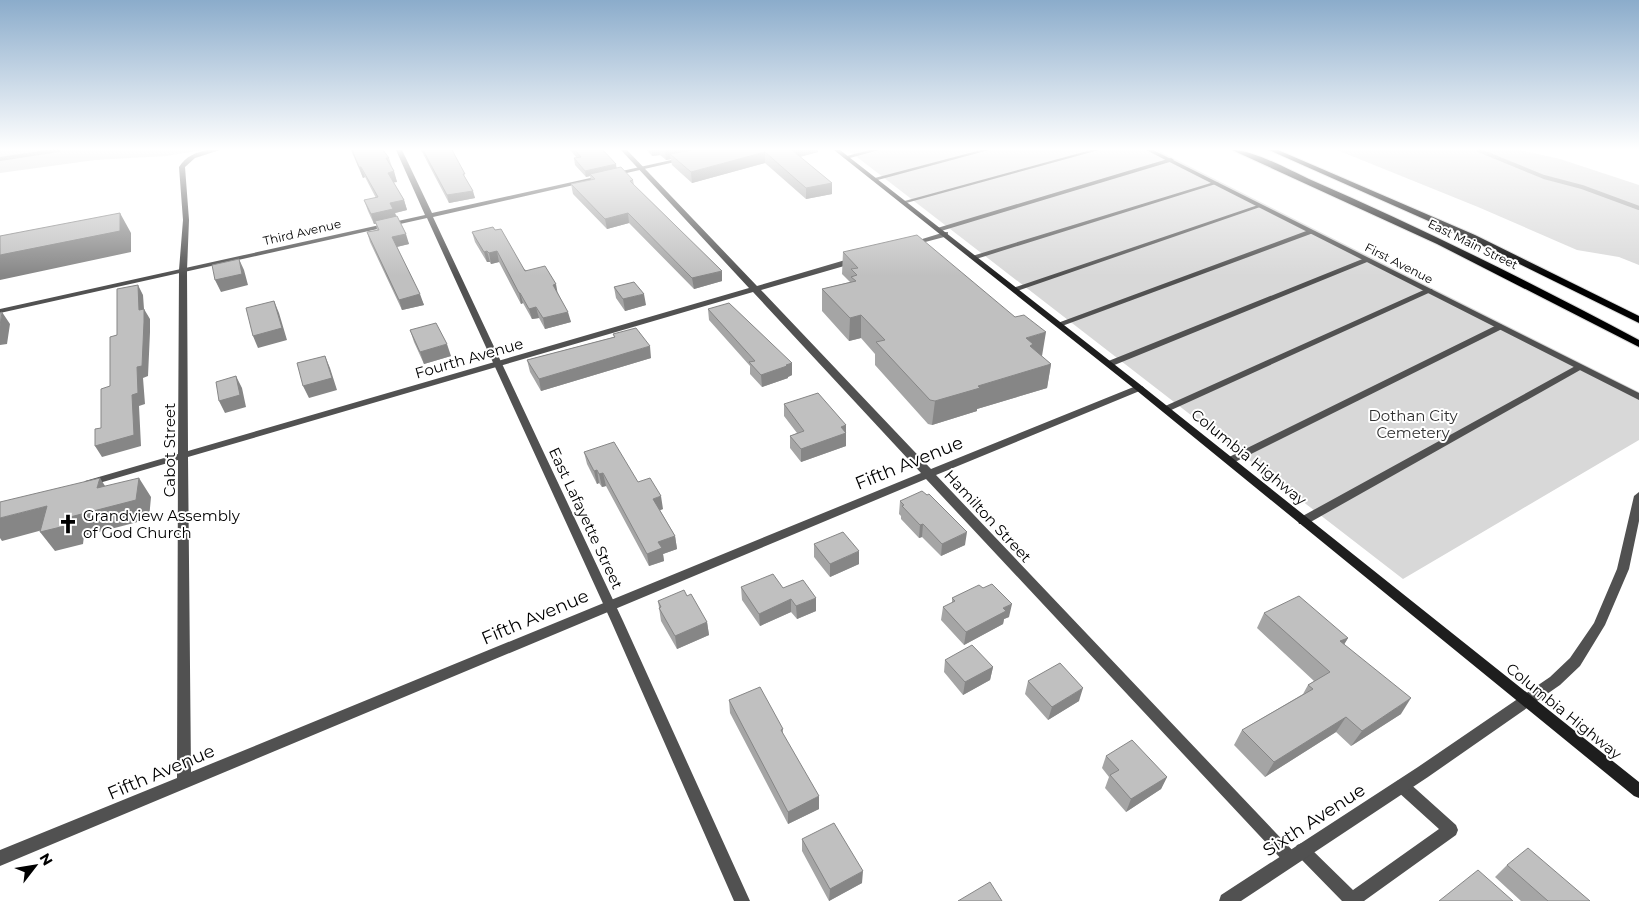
<svg xmlns="http://www.w3.org/2000/svg" width="1639" height="901" viewBox="0 0 1639 901" font-family="Montserrat,sans-serif">
  <style>
    .green { fill: #d8d8d8 }
    .lines { fill: none; stroke-linecap: round; stroke-linejoin: round }
    .stream { stroke: #9f9f9f; stroke-width: 4 }
    .primary-casing { stroke: #dbdbdb; stroke-width: 2 }
    .service { fill: #515151; fill-rule: evenodd }
    .minor { fill: #515151; fill-rule: evenodd }
    .tertiary { fill: #515151; fill-rule: evenodd }
    .secondary { fill: #1e1e1e; fill-rule: evenodd }
    .primary { fill: #000; fill-rule: evenodd }
    .wall { fill: #a5a5a5 }
    .shaded-wall { fill: #868686 }
    .building { fill: #c0c0c0; stroke: #868686 }
    .labels { text-anchor: middle; dominant-baseline: central; stroke-width: 4; stroke-linejoin: round; paint-order: stroke }
    .far-street-label { font-size: 12px; fill: #000; stroke: #fff }
    .street-label { font-size: 15px; fill: #000; stroke: #fff }
    .park-label { font-size: 15px; fill: #2f2f2f; stroke: #fff }
    .poi-label { font-size: 15px; fill: #000; stroke: #fff; text-anchor: start }
    .near-street-label { font-size: 18px; fill: #000; stroke: #fff }
  </style>
  <rect width="100%" height="100%" fill="#fff"/>
  <path class="green" d="M0,150H203L166,156L95,160L0,173Z
    M848,150H1157L1639,392V440L1403,579Z
    M1337,150H1519L1560,159L1639,185V265L1619,257L1577,250L1478,207Z"/>
  <g class="lines">
    <path class="stream" d="M1478,150L1544,177L1582,187L1639,208
      M0,159L59,150"/>
    <defs>
      <path id="primary" d="M1232,150C1249,148 1292,171 1309,179C1421,228 1531,282 1639,340V347L1437,244Z
        M1269,150H1278L1475,235L1639,316V323L1469,239Z"/>
    </defs>
    <use href="#primary" class="primary-casing"/>
    <path class="service" d="M870,150H879L846,159L843,157Z
      M981,150H989L874,181L871,179Z
      M1091,150H1099L906,203L901,202Z
      M1171,158L1174,160L1173,161L941,231L934,229Z
      M1214,182L1219,183L976,259H973L969,257Z
      M1258,205L1263,206L1017,291H1014L1010,289Z
      M1309,230L1316,232L1062,326H1056L1055,324Z
      M1365,258H1368L1372,260L1112,366L1109,367L1105,364L1106,362Z
      M1426,289H1432L1433,291L1169,411H1163L1161,409L1163,407Z
      M1499,324L1502,325V329L1233,463L1229,464L1224,461L1225,459Z
      M1579,364L1583,367L1582,369L1307,524H1299L1298,521L1299,518Z
      M1402,779L1407,781L1456,825L1458,830L1456,835L1364,901H1342L1297,855L1294,850L1297,845L1302,843L1307,845L1353,890L1439,829L1397,791L1395,786L1397,781Z"/>
    <path class="minor" d="M209,150H220L195,158L185,167L189,220L187,270L188,451L749,288L621,150H627L757,286L852,258H858V262L761,290L931,469L1136,386H1142L1144,388L1142,390L936,475L1295,853L1298,858L1295,863L1290,866L1285,863L926,479L0,866V850L177,778L178,460L89,486L84,483L85,481L178,454L179,270L183,220L179,167C186,156 196,152 209,150ZM753,292L921,473L191,772L188,457Z
      M1146,150H1153L1639,393V400Z
      M945,232H948V236L910,246L906,244Z"/>
    <path class="tertiary" d="M396,150H402L432,213L685,157L688,159L433,217L623,621L750,901H734L611,621L427,218L0,313V309L425,215Z
      M1639,492V521L1629,569L1605,625L1580,666L1560,685L1428,777L1241,901H1219L1221,895L1418,767L1550,677L1570,658L1594,623L1617,569L1634,496Z"/>
    <path class="secondary" d="M834,150H840L1142,386L1639,782V798L1634,796L1136,390Z"/>
    <use href="#primary" class="primary"/>
  </g>
  <path class="wall" d="M351,150H383L389,158L397,182H393L404,200L407,210L395,213L409,244L397,247L424,305L402,310L370,242L367,232L377,230L376,224H374L368,211L364,200L376,198L365,177L363,178Z
    M421,150H452L475,198L449,203Z
    M570,150H603L617,168L633,180L634,185L722,271V281L694,289L629,223L607,229L573,194L571,184L591,180L590,176L586,177L575,165L574,158H577Z
    M647,150H818V152L800,157L832,183V194L806,199L765,163L692,183L672,165L671,159L666,160L660,155L652,156Z
    M472,232L558,293L571,322L545,329L539,318L532,319L523,303L521,304L499,262L491,264L490,262H487L475,242Z
    M843,252L1041,356L1051,364L1047,388L977,409V411L932,425L928,424L875,365V354L861,338L849,341L822,311V289L850,282L842,274Z
    M614,287L646,305L625,311L616,298Z
    M708,309L792,363V375L788,377V378L762,387L750,374V366L709,320Z
    M410,330L451,356L424,364L414,342Z
    M613,334L651,358L541,391L530,372L527,360L614,337Z
    M784,404L846,425V446L801,462L790,448V436L797,433L784,416Z
    M584,452L638,482L663,509L660,510L675,536L677,549L663,554L664,561L649,566L606,486L602,487L599,483L597,484L587,464Z
    M900,501L965,545L941,556L922,537L919,538L901,519V516L899,514Z
    M814,544L859,564L830,577L814,557Z
    M741,587L783,588L816,611L797,619L791,612L760,626L742,600Z
    M687,596L707,622L709,635L677,649L661,621L658,601Z
    M952,598L1009,617L1004,619L1003,624L964,645L941,620L943,607L952,603Z
    M1264,613L1348,638L1344,644L1401,714L1351,746L1336,732L1265,777L1234,745L1242,730L1303,694L1308,685L1314,681L1257,628Z
    M945,660L993,667L990,680L963,695L944,672Z
    M1028,681L1079,701L1048,720L1025,694Z
    M729,700L783,729V735L819,809L788,824L730,713Z
    M1106,756L1167,777L1161,789L1126,812L1105,788L1109,777L1102,768Z
    M802,839L862,883L829,901L802,851Z
    M1507,865L1590,901H1521L1495,877Z"/>
  <path class="shaded-wall" d="M652,150H659L660,155L652,156Z
    M665,150H713L670,154L671,159L666,160Z
    M790,150H818V152L791,159Z
    M765,152V163L692,183L691,172Z
    M616,164L617,171L590,174V176L586,177L585,171Z
    M359,167H361L365,177L363,178Z
    M394,171L397,182L391,183L388,173Z
    M832,183V194L806,199V188Z
    M473,191L475,198L449,203L447,195Z
    M404,200L407,210L395,213L397,219L375,221L376,224H374L371,214L390,203Z
    M120,213L131,233V252L0,280V255Z
    M628,213L629,223L607,229L605,219Z
    M406,234L409,244L396,247L392,237Z
    M487,251L490,262H487L484,252Z
    M497,251L499,262L491,264L489,253Z
    M239,259L244,270L248,285L221,292L215,280Z
    M722,271V281L694,289L692,278Z
    M556,284L558,295L553,285Z
    M138,285L143,295L144,309L150,319V332L148,376L143,378L145,404L139,406L141,446L102,457L95,446L132,395L137,367Z
    M519,293H520L523,303L521,304Z
    M420,294L424,305L402,310L399,300Z
    M644,294L646,305L625,311L623,299Z
    M274,301L279,313L287,340L258,348L253,336Z
    M536,307L539,318L532,319L529,309Z
    M2,312L10,324L7,344L0,345V326Z
    M568,312L571,322L545,329L543,318Z
    M861,315V338L849,341L850,318Z
    M1046,332L1042,356L1030,359L1026,338Z
    M447,344L451,356L424,364L420,352Z
    M650,346L651,358L541,391L539,379Z
    M325,356L330,368L337,390L309,398L303,386Z
    M792,363V375L788,377V378L762,387L761,375Z
    M1051,364L1047,388L977,409V411L932,425L935,401L978,386Z
    M236,376L242,388L246,407L225,413L219,401Z
    M846,425V446L801,462V449L841,427Z
    M597,470L599,483L597,484L594,471Z
    M603,473L606,486L602,487L599,474Z
    M100,478L112,497L139,478L151,497L149,519L84,536L83,544L55,551L40,532L97,488Z
    M661,496L663,509L655,512L653,499Z
    M47,506L61,525L2,541L0,538V518Z
    M923,524L922,537L919,538L920,525Z
    M967,532L965,545L941,556L942,544Z
    M675,536L677,549L663,554L664,561L649,566L647,554L658,542Z
    M859,551V564L830,577V564Z
    M816,598V611L797,619L796,606Z
    M791,599V612L760,626L759,614Z
    M1012,604L1009,617L1004,619L1003,624L964,645L966,632L1003,608Z
    M707,622L709,635L677,649L675,636Z
    M1348,638L1339,653L1340,641Z
    M993,667L990,680L963,695L965,682Z
    M1083,688L1079,701L1048,720L1052,707Z
    M1411,698L1401,714L1351,746L1362,731Z
    M1346,717L1336,732L1265,777L1274,762Z
    M1167,777L1161,789L1126,812L1131,799Z
    M819,796V809L788,824V812Z
    M863,871L862,883L829,901L830,889Z"/>
  <path class="building" d="M352,150H383L389,158H386L394,171L388,173L404,200L390,203L393,209L371,214L364,200L378,197L361,167H359Z
    M423,150H452L465,174H463L473,191L447,195Z
    M575,150H603L616,164L585,171L574,158L581,157Z
    M692,150H792L832,183L806,188L765,152L691,172L670,154Z
    M621,167L633,180L630,181L722,271L692,278L628,213L605,219L571,184L595,179L590,174Z
    M120,213V231L0,255V236Z
    M397,216L406,234L392,237L420,294L399,300L367,232L379,230L375,221Z
    M493,227L495,230L501,229L525,271L545,266L556,284L553,285L568,312L543,318L536,307L529,309L520,293H519L497,251L489,253L487,251L484,252L472,232Z
    M917,235L1015,317L1024,315L1046,332L1026,338L1033,344L1030,346L1051,364L978,386L980,388L935,401L930,400L876,342L885,340L861,315L850,318L822,289L856,281L851,277L857,275L851,269L858,268L843,252Z
    M239,259L242,274L215,280L212,265Z
    M634,282L644,294L623,299L614,287Z
    M138,285L139,310L144,309V322L142,366L137,367L138,393L132,395L134,435L95,446V429L101,428V389L110,386V337L117,335V289Z
    M274,301L282,328L253,336L246,308Z
    M729,303L792,363L786,365L787,366L761,375L749,362L755,361L708,309Z
    M2,312L0,326V313Z
    M436,323L447,344L420,352L410,330Z
    M636,328L650,346L539,379L527,360L615,337L613,334Z
    M325,356L332,378L303,386L297,363Z
    M236,376L240,395L219,401L216,382Z
    M818,393L846,425L841,427L846,433L801,449L790,436L804,431L784,404Z
    M614,442L638,482L650,478L661,496L653,499L675,536L658,542L662,548L647,554L603,473L599,474L597,470L594,471L584,452Z
    M100,478L97,488L139,478L136,500L70,517L69,525L40,532L47,506L0,518V502Z
    M922,491L927,495L929,494L967,532L942,544L923,524L920,525L902,506L904,505L900,501Z
    M843,532L859,551L830,564L814,544Z
    M773,574L783,588L803,580L816,598L796,606L791,599L759,614L741,587Z
    M992,584L1012,604L1003,608L1006,611L966,632L943,607L955,601L952,598L979,585L983,588Z
    M684,590L687,596L691,594L707,622L675,636L659,608L661,607L658,601Z
    M1299,596L1348,638L1340,641L1411,698L1362,731L1346,717L1274,762L1242,730L1313,689L1308,685L1330,672L1264,613Z
    M972,645L993,667L965,682L945,660Z
    M1060,663L1083,688L1052,707L1028,681Z
    M760,687L783,729L781,730L819,796L788,812L729,700Z
    M1132,740L1167,777L1131,799L1110,775L1119,770L1106,756Z
    M834,823L863,871L830,889L802,839Z
    M1528,848L1590,901H1548L1507,865Z
    M1478,870L1513,901H1439Z
    M990,882L1002,901H958Z"/>
  <linearGradient id="sky" x2="0" y2="1"><stop stop-color="#8baccb"/><stop offset="0.54" stop-color="#fff"/><stop offset="1" stop-color="#fff" stop-opacity="0"/></linearGradient>
  <rect width="1639" height="276" fill="url(#sky)"/>
  <defs>
    <symbol id="church-bare" viewBox="-9 -9 18 18"><path d="M-1.2-6h2.4v3.5h3.3v2.4h-3.3V6h-2.4V-.1h-3.3v-2.4h3.3Z" fill="#000" stroke="#fff" stroke-width="2.5" paint-order="stroke"/></symbol>
  </defs>
  <g fill-rule="evenodd">
    <use href="#church-bare" x="54" y="510" width="28" height="28"/>
  </g>
  <g class="labels">
    <g class="far-street-label">
      <text transform="translate(302 232) rotate(-13)">Third Avenue</text>
      <text transform="translate(1473 244) rotate(26)">East Main Street</text>
      <text transform="translate(1399 263) rotate(27)">First Avenue</text>
    </g>
    <g class="street-label">
      <text transform="translate(469 358) rotate(-16)">Fourth Avenue</text>
      <text transform="translate(169 450) rotate(-90)">Cabot Street</text>
      <text transform="translate(1249 457) rotate(39)">Columbia Highway</text>
      <text transform="translate(988 516) rotate(47)">Hamilton Street</text>
      <text transform="translate(586 518) rotate(65)">East Lafayette Street</text>
      <text transform="translate(1564 711) rotate(39)">Columbia Highway</text>
    </g>
    <g class="park-label">
      <text x="1413" y="415">Dothan City<tspan x="1413" dy="17">Cemetery</tspan></text>
    </g>
    <g class="poi-label">
      <text x="83" y="515">Grandview Assembly<tspan x="83" dy="17">of God Church</tspan></text>
    </g>
    <g class="near-street-label">
      <text transform="translate(909 463) rotate(-22)">Fifth Avenue</text>
      <text transform="translate(535 617) rotate(-23)">Fifth Avenue</text>
      <text transform="translate(161 772) rotate(-23)">Fifth Avenue</text>
      <text transform="translate(1314 820) rotate(-33)">Sixth Avenue</text>
    </g>
  </g>
  <g transform="translate(35 866) rotate(59)" stroke="#ffffff" stroke-width="4" paint-order="stroke">
  <path d="M0-4L9 19L0 12L-9 19Z" fill="#000000"/>
  <text y="-8" font-size="14" font-weight="bold" text-anchor="middle" fill="#000000">N</text>
  </g>
</svg>
